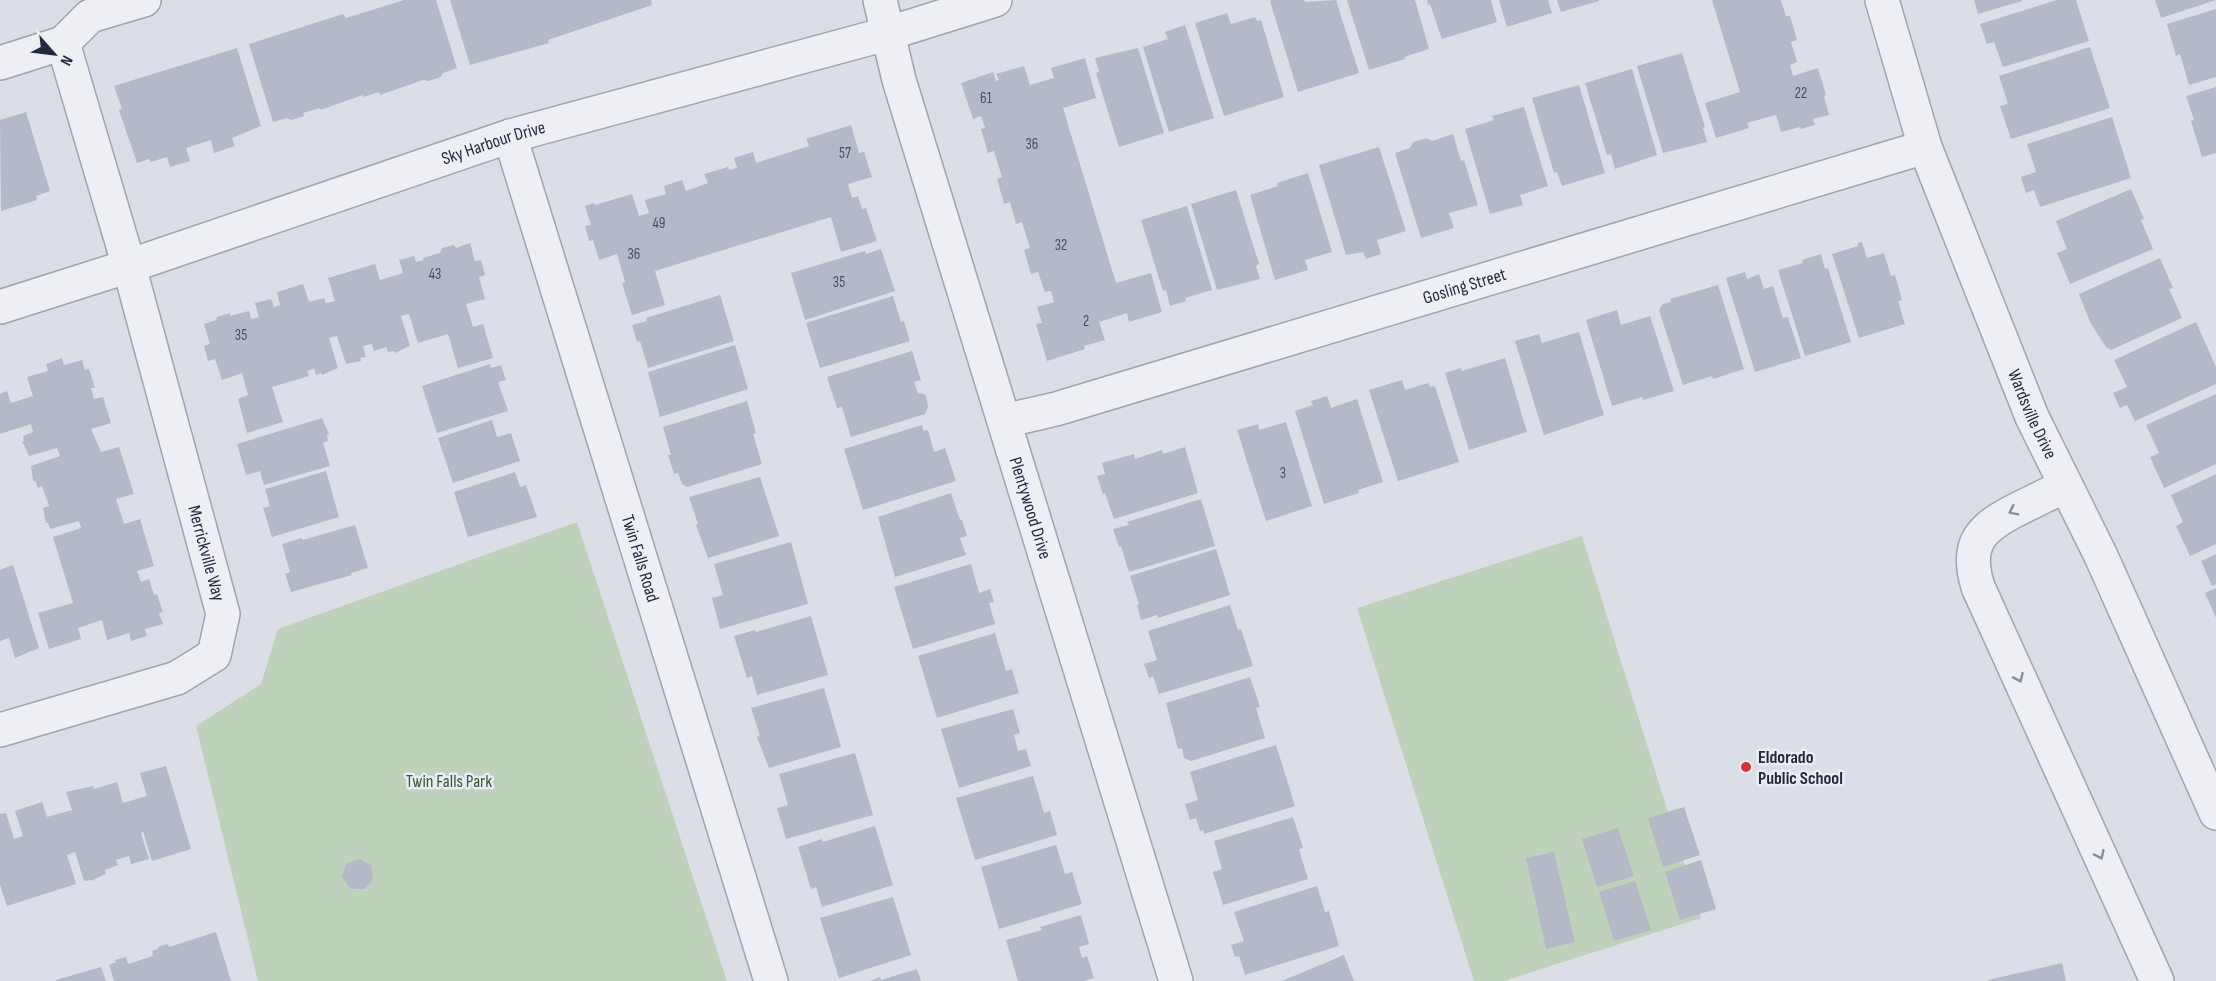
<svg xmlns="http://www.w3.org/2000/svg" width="2216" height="981" viewBox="0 0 2216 981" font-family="'Sofia Sans Condensed',sans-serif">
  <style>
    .green { fill: #bed1bb }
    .building { fill: #b4b9c7 }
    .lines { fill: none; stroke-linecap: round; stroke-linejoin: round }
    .minor-casing { stroke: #a0a4b1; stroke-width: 36 }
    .minor { stroke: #eeeff5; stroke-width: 33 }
    .oneway { stroke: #898c9a }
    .poi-dot { fill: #d93238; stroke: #eaedf5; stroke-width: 2 }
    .labels { text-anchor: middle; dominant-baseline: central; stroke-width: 5; stroke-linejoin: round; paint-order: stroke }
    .number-label { font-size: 15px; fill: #484e60 }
    .street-label { font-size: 18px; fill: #242a3e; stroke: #eaedf5 }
    .poi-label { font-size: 18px; font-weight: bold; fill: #242a3e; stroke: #eaedf5; text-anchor: start }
    .park-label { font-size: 18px; fill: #335b30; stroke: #eaedf5 }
  </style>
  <rect width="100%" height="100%" fill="#dbdee7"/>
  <path class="green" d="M577,522L727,981H258L196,726L261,684L278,629Z
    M1582,536L1701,918L1504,981H1474L1357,608Z"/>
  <path class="building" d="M404,0H436L457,68L443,73L441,77L428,81L423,80L380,95L379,92L364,97L363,95L320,110V108L303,113L304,116L291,120L287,118L273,122L249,44L343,14L346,18Z
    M450,0H651L652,5L548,40L549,43L470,65Z
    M1272,0H1304L1305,2L1336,0L1359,73L1298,92L1270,1Z
    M1347,0H1415L1429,49L1404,57L1405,59L1369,70Z
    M1427,0H1491L1497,22L1442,39L1430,4L1428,5Z
    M1499,0H1548L1552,13L1507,27Z
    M1557,0H1599V1L1561,12Z
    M1712,0H1781L1786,16H1790L1797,40L1791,42L1797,62L1790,65L1793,76L1818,68L1826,95L1824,96L1829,115L1813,119L1815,125L1801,129L1800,127L1781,132L1776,115L1747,123L1749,128L1716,138L1705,103L1740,92Z
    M1974,0H2022V1L1978,14Z
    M2057,0H2076L2089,41L2003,67L1994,42L1987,44L1980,24Z
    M2155,0H2216L2161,18Z
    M2216,9V77L2189,85L2180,54L2176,56L2167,24Z
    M1227,13L1231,24L1255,17L1257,21L1261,20L1284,97L1224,116L1195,23Z
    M1185,25L1214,118L1169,132L1143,47L1168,39L1165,32Z
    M2090,47L2110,108L2011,139L2000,106L2008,104L1999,76Z
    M237,48L261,126L232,138L235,146L214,153L211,140L186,148L190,161L170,167L167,157L151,162L149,159L137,163L119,110L122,109L114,86Z
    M1138,48L1164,133L1119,147L1096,73L1099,72L1095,58Z
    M1682,53L1705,127L1703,128L1707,142L1663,153L1637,66Z
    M1085,58L1096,98L1063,108L1112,270L1116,283L1151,273L1162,312L1129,322L1127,313L1099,322L1105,340L1084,346L1085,349L1047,361L1036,324L1042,323L1037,307L1054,302L1051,291L1045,292L1038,272L1031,274L1024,250L1030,248L1022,222L1016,224L1010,202L1004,204L997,179L1002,177L994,151L988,153L981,129L985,128L981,116L973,119L961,83L993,72L996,81L999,80L996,74L1024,66L1030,85L1054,78L1051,68Z
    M1632,69L1657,155L1615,169L1611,154L1607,155L1585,83Z
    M1579,85L1605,173L1562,186L1557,172L1554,173L1532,98Z
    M2216,87V153L2202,157L2191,121L2194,120L2186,96Z
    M1524,107L1548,186L1520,195L1523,205L1490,214L1465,129L1494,120L1492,116Z
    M26,112L50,191L36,196L37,200L1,211L0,120Z
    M2112,117L2131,178L2040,207L2034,190L2026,193L2021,177L2036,172L2027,144Z
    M851,125L859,153L864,152L872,177L848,184L852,198L858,196L862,209L866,208L877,241L841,252L831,217L655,271L665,305L632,315L622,283L625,282L617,254L599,260L593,240L589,241L585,226L591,225L585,206L594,203L595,205L632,194L639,216L649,213L645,200L666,194L664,186L682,180L686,191L708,183L704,174L728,167L729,170L737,168L734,158L753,152L756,163L809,146L806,139Z
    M1453,134L1461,161L1464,160L1478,205L1449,213L1454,228L1421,238L1395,153L1410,148L1413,142L1427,138L1432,141Z
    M1379,147L1406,231L1377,240L1381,254L1366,259L1363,252L1346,255L1319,165Z
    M1308,173L1332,252L1305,260L1308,270L1275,280L1250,195L1278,186L1277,183Z
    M2131,189L2144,219L2141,220L2153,249L2070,284L2057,253L2067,249L2056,221Z
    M1236,190L1259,264L1256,266L1260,279L1217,290L1191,204Z
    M1187,206L1212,290L1185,298L1186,301L1170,306L1166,290L1163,291L1141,220Z
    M1862,242L1867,258L1884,253L1891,276L1895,275L1902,300L1898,301L1905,324L1859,338L1832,254L1858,246V243Z
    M470,243L475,261L481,260L485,275L479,277L485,299L466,304L473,327L483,324L493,358L458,368L448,334L418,343L409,314L401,316L410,346L395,353L394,351L388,352L386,347L374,351L372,344L363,346L366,357L360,358L361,361L346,364L337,336L329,338L338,368L322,375L321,373L316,375L314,369L307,371L309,376L272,387L283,422L247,433L238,399L248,395L242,373L222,380L215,359L208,361L204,346L210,344L204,324L216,320L217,317L230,313V316L249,311L251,319L259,317L255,303L271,299L274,307L280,305L277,292L303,284L309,302L324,298L326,303L335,301L328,278L375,264L380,280L403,273L399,260L414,256L416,262L424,260L423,258L440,253L442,248L454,245L456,248Z
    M881,249L895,291L805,320L791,273L865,251L866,254Z
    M1821,254L1825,269L1828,268L1851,342L1805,356L1778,270L1803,263L1802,260Z
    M2160,258L2173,288L2169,289L2182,318L2111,350L2106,347L2090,322L2079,294Z
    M1745,272L1747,279L1759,274L1764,289L1773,286L1783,318L1788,317L1801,358L1755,372L1726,278Z
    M1718,285L1744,369L1713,379L1712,376L1683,385L1659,310L1663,304L1671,302L1670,299Z
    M720,295L734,341L648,368L640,341L637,342L632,325L647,321L646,318Z
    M893,296L901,322L904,321L910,341L820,368L806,323Z
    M1617,310L1621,325L1650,316L1674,391L1643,400L1642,397L1612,406L1586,320Z
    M2196,322L2216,367V384L2135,421L2127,405L2120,408L2113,393L2127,387L2114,360Z
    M1579,332L1604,415L1544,435L1515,341L1539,334L1542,343Z
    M735,345L748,389L660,417L648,372Z
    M912,351L921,380L914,382L918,393L926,395L928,407L925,414L851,437L842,407L837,408L827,377Z
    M62,358L64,365L82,360L85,370L89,369L95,388H91L94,399L103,397L111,423L91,429L101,452L119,447L134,494L116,499L124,524L140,519L154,566L137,571L141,582L149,579L154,595L157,594L163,612L159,613L163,624L145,629L147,636L131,641L129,633L107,640L102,620L78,628L81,639L49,649L38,613L73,603L53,537L81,528L79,521L50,529L48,523H46L43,508L49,506L42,486L38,488L35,481H33L31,466L60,456L57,448L29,456L22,441H24L23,436L33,432L31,424L0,434V394L7,391L11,403L33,396L27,377L48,371L46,364Z
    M1505,358L1527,432L1469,450L1445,373L1461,368L1462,371Z
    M490,364L491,368L501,365L506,380L498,382L508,411L437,433L422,386Z
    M1402,380L1405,390L1428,383L1430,387L1435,386L1459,462L1398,481L1369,390Z
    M2216,394V464L2164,488L2150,457L2159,453L2146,425Z
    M1327,396L1331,408L1357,399L1383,482L1358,490L1359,493L1324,504L1295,411L1313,405L1311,401Z
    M747,401L756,433L753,434L762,464L687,487L682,484L678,473L674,474L668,455H671L663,427Z
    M322,418L329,434L327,435L328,441L323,443L330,466L264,485L260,471L246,475L237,444Z
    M492,420L497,437L511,433L520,461L453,483L438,438Z
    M1286,422L1312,506L1266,521L1237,430L1258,424L1259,430Z
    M922,425L923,431L928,430L934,452L945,448L956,481L863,510L844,449Z
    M1185,447L1198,493L1114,519L1105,493L1103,494L1097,476L1105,474L1102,463L1134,454L1135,459L1162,450L1163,454Z
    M326,471L339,517L272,537L263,508L270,506L265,489Z
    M515,472L520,487L526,485L537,517L468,537L454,492Z
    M2216,474V544L2190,556L2176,526L2183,522L2171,495Z
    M760,477L779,536L708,558L696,525L698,524L689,497Z
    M951,493L960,520H962L967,536L960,538L966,555L895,577L878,517Z
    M1201,499L1215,546L1129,572L1121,546L1119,547L1113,529L1129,525L1127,522Z
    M355,525L368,568L351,573L352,575L291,592L285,574L290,572L282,544L302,538L303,540Z
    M791,542L808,604L720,629L712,598L723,595L714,564Z
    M1216,549L1230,595L1158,618L1157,615L1141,620L1137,605L1139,604L1130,576Z
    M2216,554V584L2212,586L2201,561Z
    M971,564L979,593L990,589L994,602L989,603L995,624L913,649L894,587Z
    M13,565L39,648L15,658L9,638L0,641V570Z
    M2216,588V618L2205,593Z
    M1230,605L1238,630L1241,629L1253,666L1159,694L1153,676L1149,678L1144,664L1157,660L1148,631Z
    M811,616L828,675L757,695L752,676L747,678L734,636L755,630L756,632Z
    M995,633L1006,671L1012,669L1019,693L937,718L918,656Z
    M1250,677L1260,707L1256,708L1265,738L1191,761L1184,758L1182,748L1178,749L1166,703Z
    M824,688L841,747L769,768L757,737L760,736L751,708Z
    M1013,709L1020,733L1014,735L1018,751L1026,749L1031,766L959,788L941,729Z
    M1276,745L1295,806L1204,834L1203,830L1200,831L1196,818L1190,820L1185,804L1198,800L1190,772Z
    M855,753L873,815L786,839L777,808L788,805L779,774Z
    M166,766L191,849L152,861L143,831L141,833L149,859L131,864L129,856L116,860L118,865L105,870L106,874L91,881V880L84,881L75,852L67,855L76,884L7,906L0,885V814L6,813L14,839L23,836L15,811L42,802L47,817L72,810L66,792L93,786L94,789L117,782L123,803L147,796L140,773Z
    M1033,776L1044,813L1050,811L1057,835L975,860L956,798Z
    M1684,807L1700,855L1663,867L1648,818Z
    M1293,817L1303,848L1299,849L1308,879L1223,905L1213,872L1222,869L1214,841Z
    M875,826L893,885L822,907L816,887L811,889L798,847L822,839L823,842Z
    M1618,828L1634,876L1597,887L1582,839Z
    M1056,845L1065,874L1072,872L1082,904L999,929L981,867Z
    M1554,852L1575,942L1546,949L1526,858Z
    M359,859L371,865L373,879L365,889H351L342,877L346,864Z
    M1701,860L1716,909L1680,920L1665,872Z
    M1635,881L1651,930L1614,941L1599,892Z
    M1317,886L1325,912L1329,911L1339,946L1245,975L1239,956L1235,957L1231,945L1244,941L1234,912Z
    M893,897L911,955L839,978L820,918Z
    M1081,915L1089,944L1079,947L1082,958L1087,956L1094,978L1084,981H1018L1006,940L1042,930L1040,927Z
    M216,932L231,981H114L109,965L116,962L115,960L126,957L128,964L153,956L152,951L158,949V947L168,944L169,947Z
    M1344,955L1354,981H1282Z
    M2062,963L2066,981H1988V980Z
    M101,967L106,981H56V980Z
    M917,969L921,981H870L880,977L881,980Z"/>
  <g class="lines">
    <defs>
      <g id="minor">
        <path id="s1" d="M880,0L899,80L1176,981"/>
        <path id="s2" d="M1882,0L1925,147L2032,417L2101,556L2216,813"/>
        <path d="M63,43L90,16L144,0"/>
        <path id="s3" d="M0,63L63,43L129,266L223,614L214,655L177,678L0,730"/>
        <path id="s4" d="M510,136L771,981"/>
        <path id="s5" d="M0,307L129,266L510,136L886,34L995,0"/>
        <path id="s6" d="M1004,421L1056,409L1925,147"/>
        <path d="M2065,486C2050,493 2035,501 2020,508C1982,527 1964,542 1978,587L2157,981"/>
      </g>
    </defs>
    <use href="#minor" class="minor-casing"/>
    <use href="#minor" class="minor"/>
  </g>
  <defs><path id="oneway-chevron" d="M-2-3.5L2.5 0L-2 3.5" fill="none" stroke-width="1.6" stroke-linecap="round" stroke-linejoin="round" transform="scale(1.5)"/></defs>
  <g class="oneway">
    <use href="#oneway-chevron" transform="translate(2013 511) rotate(154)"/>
    <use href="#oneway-chevron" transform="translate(2019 678) rotate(66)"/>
    <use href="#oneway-chevron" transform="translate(2100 855) rotate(65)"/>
  </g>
  <circle class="poi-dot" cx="1746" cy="767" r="6"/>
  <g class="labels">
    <g class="number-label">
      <text x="1801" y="93">22</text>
      <text x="986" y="98">61</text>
      <text x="1032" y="144">36</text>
      <text x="845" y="153">57</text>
      <text x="659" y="223">49</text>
      <text x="1061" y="245">32</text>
      <text x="634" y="254">36</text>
      <text x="435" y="274">43</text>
      <text x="839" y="282">35</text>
      <text x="1086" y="321">2</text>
      <text x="241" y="335">35</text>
      <text x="1283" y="473">3</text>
    </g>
    <g class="street-label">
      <text stroke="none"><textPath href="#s5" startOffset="520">Sky Harbour Drive</textPath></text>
      <text stroke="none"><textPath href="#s6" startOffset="480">Gosling Street</textPath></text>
      <text stroke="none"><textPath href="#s2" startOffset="441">Wardsville Drive</textPath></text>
      <text stroke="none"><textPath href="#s1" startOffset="530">Plentywood Drive</textPath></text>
      <text stroke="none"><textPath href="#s3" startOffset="596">Merrickville Way</textPath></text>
      <text stroke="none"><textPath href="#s4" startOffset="442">Twin Falls Road</textPath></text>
    </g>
    <g class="poi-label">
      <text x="1758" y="757">Eldorado<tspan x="1758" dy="21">Public School</tspan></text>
    </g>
    <g class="park-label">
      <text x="449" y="781">Twin Falls Park</text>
    </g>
  </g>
  <g transform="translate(54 54) rotate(118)" stroke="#eaedf5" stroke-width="4.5" paint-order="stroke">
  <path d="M0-4.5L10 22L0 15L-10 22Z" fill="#242a3e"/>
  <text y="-9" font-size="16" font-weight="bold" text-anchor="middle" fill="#242a3e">N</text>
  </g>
</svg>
